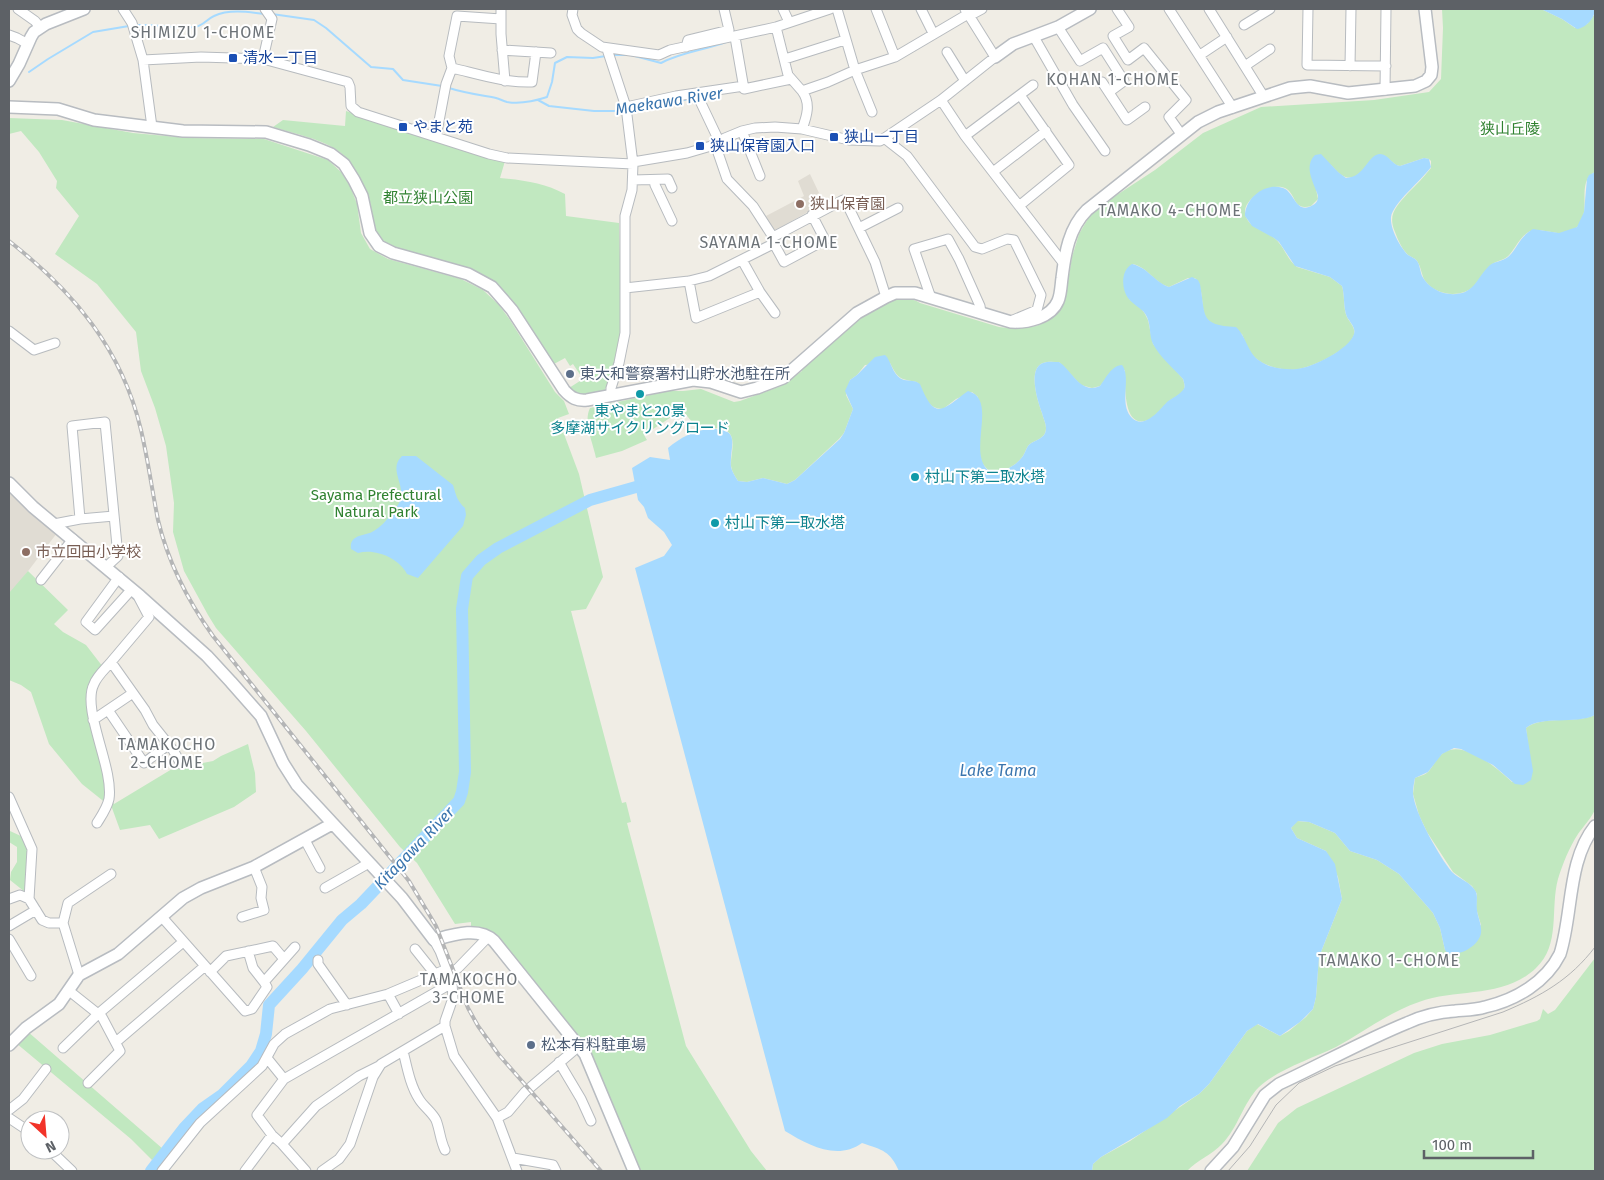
<svg xmlns="http://www.w3.org/2000/svg" width="1604" height="1180" viewBox="0 0 1604 1180" font-family="'Fira Sans','Noto Sans JP',sans-serif">
  <style>
    .education { fill: #e0dcd3 }
    .green { fill: #c1e8c0 }
    .water { fill: #a6daff }
    .lines { fill: none; stroke-linecap: round; stroke-linejoin: round }
    .stream { stroke: #a6daff; stroke-width: 2 }
    .river { stroke: #a6daff; stroke-width: 12 }
    .street-casing { stroke: #b7bbbf; stroke-width: 11 }
    .secondary-casing { stroke: #b8bcc1; stroke-width: 14 }
    .street { stroke: #fff; stroke-width: 9 }
    .secondary { stroke: #fff; stroke-width: 11 }
    .tram { stroke: #b4b5b6; stroke-width: 1 }
    .rail-casing { stroke: #b4b5b6; stroke-width: 4 }
    .rail { stroke: #fff; stroke-width: 2; stroke-dasharray: 5.5; stroke-linecap: butt }
    .transit-dot { fill: #1a4fb4; stroke: #fff; stroke-width: 2 }
    .education-dot { fill: #8d6e63; stroke: #fff; stroke-width: 2 }
    .service-dot { fill: #5c6f8a; stroke: #fff; stroke-width: 2 }
    .culture-dot { fill: #0f9aa8; stroke: #fff; stroke-width: 2 }
    .labels { text-anchor: middle; dominant-baseline: central; stroke-width: 4; stroke-linejoin: round; paint-order: stroke }
    .transit-label { font-size: 15px; fill: #164399; stroke: #fff; text-anchor: start }
    .park-label { font-size: 15px; fill: #308231; stroke: #fff }
    .education-label { font-size: 15px; fill: #785e54; stroke: #fff; text-anchor: start }
    .service-label { font-size: 15px; fill: #4e5e75; stroke: #fff; text-anchor: start }
    .culture-label { font-size: 15px; fill: #0d838f; stroke: #fff; text-anchor: start }
    .neighbourhood-label { font-size: 16px; letter-spacing: 1px; fill: #6d7378; stroke: #fff }
    .water-label { font-size: 16px; font-style: italic; fill: #3a75ae; stroke: #fff }
  </style>
  <rect width="100%" height="100%" fill="#f0ede5"/>
  <path class="education" d="M810,174L819,193L809,199L813,209L776,230L773,229L766,216L804,196L798,181Z
    M9,492L57,533L13,591L9,593Z"/>
  <path class="green" d="M1442,9H1541L1562,19L1575,28L1587,24L1595,14V172C1575,181 1593,213 1577,227C1560,242 1540,223 1527,233C1519,239 1516,247 1510,254C1505,261 1496,260 1491,265C1484,271 1480,280 1474,286C1462,298 1437,296 1426,282C1421,276 1422,268 1417,261C1415,258 1411,257 1408,255C1402,249 1398,240 1395,232C1387,214 1397,206 1408,193C1416,185 1424,177 1431,168V161L1429,159L1424,158L1400,166L1396,165L1389,159L1374,157C1359,176 1350,188 1331,165L1316,189L1318,199L1311,206C1292,211 1297,194 1285,188C1274,183 1254,193 1248,203C1245,206 1244,213 1246,217C1251,229 1264,230 1273,237C1284,245 1287,260 1297,267L1330,277L1342,286C1345,296 1343,308 1347,317C1350,323 1356,328 1354,335C1349,350 1315,366 1299,369C1287,372 1268,367 1258,360C1249,354 1246,344 1242,334C1232,330 1216,328 1208,320C1199,311 1206,291 1195,278H1188L1169,287C1155,283 1147,267 1133,264L1129,299L1141,308L1145,314L1148,320L1153,344L1183,379C1184,383 1186,387 1183,391C1179,396 1172,398 1167,403C1163,406 1161,411 1157,415C1123,439 1125,389 1125,370L1105,380L1100,386L1092,388L1081,385L1059,362C1054,362 1048,361 1043,363C1027,369 1038,402 1042,413C1043,418 1046,423 1046,428C1046,440 1034,439 1028,446C1026,449 1025,453 1023,456C1015,467 1002,473 989,471L982,463L980,455L978,397L972,392L956,399L943,409C927,409 923,394 917,382C900,379 898,379 890,363L865,365L857,375L850,380L846,395L853,409L844,433L839,439L795,480L787,484L763,478L747,482L738,481C735,476 732,472 731,466C730,455 739,434 723,429C717,427 706,430 699,430L682,410L644,435L647,440L622,451L596,458C593,443 583,422 590,408L668,391H683L701,389L734,402L740,401L781,386L802,371L801,369L823,349L830,345V342C850,326 893,286 920,303L999,327L1016,329L1036,326L1048,321L1061,309L1065,299L1072,257L1079,234L1089,217L1100,206L1155,170L1203,133L1261,107L1374,100L1429,92L1441,79L1443,28Z
    M346,111L494,159L505,161L500,178C523,180 545,183 565,194L566,216L619,223L622,333L614,368L605,390L580,395L569,388L583,379L573,364L570,366L565,358L554,364L513,301L495,283L479,273L468,268L392,247C369,233 375,220 369,198C365,185 352,161 341,153C324,139 294,134 273,127L283,120L345,126Z
    M9,118L62,120L133,133L188,138L264,139L328,160L341,172L350,186L357,204L361,233L370,249L388,259L461,279L483,290L499,305L510,320L555,392L564,401L569,414L558,418L579,474L603,577L586,609L571,611L622,803L626,802L631,822L627,823L686,1046L751,1151L767,1171H638L590,1051L498,939L471,930V922L455,924L417,863L400,847L306,731L216,628L208,615L184,571L173,532L174,503L166,446L155,408L141,371L136,332L97,284L55,254L79,216L56,188L57,181L39,152L21,131L9,134Z
    M28,571L68,610L54,624L63,632L86,645L103,667L88,695L95,742L106,787L114,804L172,769L213,761L221,756L248,744L255,773L256,792L234,807L159,839L150,825L120,830L112,808L82,784L49,744L31,692L21,685L9,680V593Z
    M1595,715C1595,738 1595,760 1595,783C1595,791 1597,802 1595,809C1594,815 1582,828 1578,834C1569,848 1563,863 1558,879C1550,908 1561,945 1536,968C1504,999 1458,988 1419,1002C1389,1012 1364,1032 1336,1047C1313,1058 1277,1070 1259,1087C1243,1103 1238,1128 1222,1144C1212,1155 1197,1160 1187,1171H1092L1093,1164L1101,1157L1130,1141L1199,1094L1209,1084L1247,1031L1257,1024L1280,1036L1289,1031L1306,1017L1313,1009L1316,997L1319,957L1342,899L1338,877L1326,851L1297,838L1291,828L1297,821L1309,822L1335,833L1350,851L1377,860L1399,874L1433,913L1440,928L1445,950L1481,925L1476,908L1477,894L1472,886L1453,872L1427,832L1419,815L1413,794L1415,778C1419,776 1426,775 1429,771C1434,765 1437,757 1443,753C1464,739 1497,768 1512,782L1532,776L1526,728C1543,715 1575,724 1595,715Z
    M9,822L10,831L23,837L30,844L25,892L10,880L11,872L17,862V847L9,842Z
    M1595,958V1171H1247L1278,1123L1297,1108L1414,1053L1442,1044L1490,1035L1537,1021L1540,1019L1543,1009L1548,1014L1555,1010Z
    M27,1031L163,1149L152,1160L131,1139L16,1043Z"/>
  <path class="water" d="M1541,9H1595C1595,18 1586,28 1577,29L1562,19Z
    M1321,154L1338,172L1346,178C1365,177 1366,157 1379,154C1388,153 1392,165 1400,166L1424,158L1429,159L1431,167C1421,181 1393,203 1391,217C1390,229 1400,247 1408,255C1411,257 1415,258 1417,261C1420,265 1420,271 1422,276C1430,291 1449,298 1465,292C1476,287 1479,276 1488,267C1493,261 1502,262 1508,257C1518,248 1518,238 1533,229L1559,233L1577,227L1584,212L1587,179L1589,175L1595,172V715C1575,725 1542,715 1526,728L1533,771L1531,780L1523,785L1515,784L1493,765L1461,749L1454,748L1442,754L1428,772L1415,778C1414,783 1413,788 1413,793C1414,812 1440,858 1452,872C1459,879 1471,882 1476,892C1478,897 1476,904 1477,910C1478,918 1482,925 1481,933C1479,946 1460,956 1448,954L1445,950L1440,928L1433,913L1399,874L1377,860L1350,851L1335,833L1309,822L1298,821L1291,828L1297,838L1326,851L1335,864L1342,899L1319,957L1316,997L1313,1009L1300,1022L1280,1036L1258,1024L1247,1031L1209,1084L1199,1094L1180,1106L1167,1118L1101,1157L1093,1164L1092,1171H899C890,1151 883,1150 862,1143C837,1161 808,1145 785,1131L635,568L664,556L672,545L664,532L648,518L644,507L638,500L632,468L650,457L670,460L668,448C680,438 694,430 710,429C743,428 729,446 731,467C732,472 735,476 738,481L747,482L763,478L787,484L795,480L840,439L844,433L853,409L845,391L850,380L857,375L875,357L885,355L887,357C892,365 894,377 904,380C910,381 915,380 920,384C935,422 942,410 968,391C999,399 966,453 989,471C1002,473 1015,467 1023,456C1025,453 1026,449 1028,446C1034,439 1046,440 1046,428C1046,423 1043,418 1042,413C1038,402 1027,369 1043,363C1048,361 1054,362 1059,362C1072,370 1080,395 1100,386C1106,378 1111,366 1122,365C1132,378 1118,404 1132,418C1145,430 1160,409 1167,402C1172,398 1179,395 1183,390C1186,387 1184,383 1183,379C1173,368 1160,357 1153,344C1149,335 1151,326 1147,317C1143,308 1134,306 1128,298C1121,288 1121,270 1132,264C1149,268 1154,282 1169,287L1192,277L1198,280L1200,284C1206,316 1199,325 1236,327C1247,337 1247,353 1260,361C1269,368 1285,370 1297,369C1311,368 1350,349 1354,334C1356,328 1350,322 1347,317C1343,307 1345,296 1342,286L1330,277L1295,266L1279,242L1274,238L1252,226L1245,216C1245,198 1265,182 1283,188C1294,191 1296,216 1313,205C1317,203 1318,200 1318,196C1314,183 1303,167 1315,155Z
    M402,456H416L453,485C456,495 457,501 465,508L466,515L463,526L418,578L407,574C399,558 375,548 358,553L351,549C349,535 363,536 372,532C380,528 387,520 392,513C396,508 401,502 401,496C403,482 389,468 402,456Z"/>
  <g class="lines">
    <path class="stream" d="M272,14L314,20L326,28L371,67L393,69L403,80L442,86
      M136,25C156,24 175,29 195,27C203,26 207,19 214,16C229,9 249,12 265,14
      M613,55H626
      M631,55L661,63C681,52 705,50 726,42
      M29,72L48,59L93,32L129,26
      M449,88C465,93 480,95 496,98C500,99 503,101 507,102C520,104 535,101 547,97L552,82L555,63L567,57L593,58L606,56
      M702,97L720,94
      M538,100L549,106L594,111H624
      M646,107L695,98"/>
    <path class="river" d="M151,1171L185,1127L202,1109L222,1095L251,1066L261,1051L266,1034L269,1005L302,969L342,920L361,904L459,801L462,792L465,772L462,609L467,576L481,560L498,548L590,500L636,487"/>
    <defs>
      <path id="street" d="M18,9L35,21L40,27
        M123,9L132,23L143,60L152,127
        M501,9V34L505,81
        M573,9L572,15L577,29L581,33L602,47L659,55L670,50L776,27L830,9
        M783,9L789,22
        M837,9L855,70L872,112
        M876,9L895,57
        M921,9L933,33
        M1117,9L1129,27L1113,36L1128,60L1144,48L1186,100L1169,117L1181,134
        M1169,9L1233,108
        M1209,9L1264,97
        M1308,9L1307,65L1386,66
        M969,16L982,9
        M1244,25L1270,9
        M776,27L788,75L802,91L828,82L855,70L895,57L968,14
        M1058,27L1080,61L1103,48L1124,81L1109,92
        M9,35L17,38L28,44
        M735,37L744,89L791,79
        M1034,37L1073,105L1105,151
        M686,47L688,40L729,30L724,9
        M607,49L626,107L633,164L632,190L625,216V333L619,363L611,388V396
        M502,50L551,53
        M947,52L965,81
        M1200,55L1227,37
        M263,59L272,19L265,9
        M785,59L845,40
        M143,60L201,57L263,59L348,82L350,87L351,106L358,112L489,154L507,158L633,164
        M1245,66L1270,49
        M1350,66L1351,9
        M452,68C478,74 505,83 532,82L536,52
        M1102,82L1127,120L1145,107
        M1385,90L1386,9
        M802,91C811,103 807,116 802,129
        M698,94L700,101L719,141
        M941,100L965,136L1064,264
        M626,107L676,96L744,86
        M742,131L760,176
        M965,136L1033,85
        M436,137L446,84L452,68L449,56L457,16L501,19
        M884,138L907,156L975,247L982,249L1007,239L1014,240L1041,295L1037,310L1013,320
        M633,162L687,153L711,146L725,138L742,131L755,128L775,127L802,129L849,140L880,141L941,100L995,57L965,9
        M993,172L1046,131
        M633,180L668,179L672,188
        M654,180L655,185L672,221
        M1019,206L1069,165L1020,95
        M859,228L898,208
        M773,237L843,200L846,202L875,262L886,297
        M773,242L784,262L825,240L812,215
        M742,260L760,292L775,313
        M689,281L696,318L760,292
        M625,288L689,281L709,276L771,245L773,237L753,206L727,179L715,144
        M931,298L914,249L948,239L959,259L980,306L981,313
        M9,331L34,350L55,343
        M80,519L72,426L105,422L118,556L106,567
        M54,524L80,519L114,516
        M119,577L86,622L95,630L132,589
        M41,580L73,539
        M140,596L139,598L149,617L111,662L145,710L153,725L173,750L181,764
        M108,710L144,763L168,745
        M93,720L133,693
        M9,797L32,849L29,899
        M97,823C102,815 107,808 109,799C114,768 81,709 94,684C97,676 105,669 111,662
        M305,840L320,868
        M325,888L369,863
        M9,899L20,895L29,899L42,920L49,923H63
        M161,916L245,1011L252,1009L267,987L264,982L295,947
        M242,917L264,910L261,898L262,887L254,867
        M9,926L36,910
        M9,939L31,976
        M434,940L440,951L452,983L453,998L445,1021V1026L454,1056L497,1118L517,1171
        M415,949L435,974
        M248,951L253,968L264,982
        M318,960V964L347,1005
        M210,972L226,956L273,946L284,959
        M449,974L458,968L488,937
        M79,975L63,923L68,903L111,874
        M68,990L102,1017L120,1051L88,1083
        M388,994L399,1014
        M116,1042L205,966
        M63,1048L98,1014L183,942
        M403,1051C407,1067 410,1085 419,1099C423,1106 432,1112 436,1120C440,1130 440,1140 445,1150
        M267,1058L284,1079
        M559,1062L581,1099L591,1121
        M9,1110L23,1099L46,1069
        M9,1118L30,1132
        M497,1118L508,1112L525,1092L579,1046
        M282,1144L316,1106L359,1076L379,1066
        M50,1150L72,1171
        M513,1158L553,1165L556,1171
        M162,1171L200,1123L262,1066L274,1044L285,1034L330,1009L388,994L447,969
        M245,1171L272,1135
        M306,1171L282,1144L272,1135L257,1115L284,1079L452,983
        M322,1171L339,1159L350,1144L373,1077L381,1064L445,1026"/>
      <path id="secondary" d="M995,57L1013,44L1058,27L1090,9
        M9,81L19,64L31,37L34,32L46,24L84,9
        M9,107L58,109L94,120L183,131L266,132L309,145L331,154L344,164L354,180L362,196L370,233L379,246L393,253L468,274L492,287L512,310L564,390C571,398 577,401 587,400L693,380L711,382L741,392L757,388L783,378L857,313L886,297L895,293H915L1011,322C1027,323 1051,318 1058,301C1061,294 1061,285 1062,278C1065,253 1069,228 1087,210L1198,122L1218,112L1290,88L1310,86L1348,93L1415,86L1426,81L1431,75L1432,67L1425,9
        M9,483L33,507L140,596L207,656L231,682L261,716L283,763L297,785L402,898L434,940C452,935 479,926 494,941L585,1054L634,1171
        M9,1045L26,1028L59,1004L79,975L118,954L183,898L201,888L254,867L332,824
        M1211,1171L1233,1147L1265,1095L1279,1084C1322,1064 1363,1041 1407,1023C1422,1016 1438,1012 1455,1011C1465,1010 1475,1010 1485,1007C1516,1000 1546,982 1560,954C1573,913 1567,861 1595,826"/>
    </defs>
    <use href="#street" class="street-casing"/>
    <use href="#secondary" class="secondary-casing"/>
    <use href="#street" class="street"/>
    <use href="#secondary" class="secondary"/>
    <path class="tram" d="M1228,1171L1250,1146L1276,1105L1299,1083L1335,1066L1503,1012C1541,996 1570,980 1595,947"/>
    <defs>
      <path id="rail" d="M9,241C73,291 122,349 141,430C148,460 152,490 158,520C168,562 188,601 213,636L409,881L436,926L468,1008L478,1026L499,1055L601,1171"/>
    </defs>
    <use href="#rail" class="rail-casing"/>
    <use href="#rail" class="rail"/>
  </g>
  <g class="transit-dot">
    <rect x="228" y="53" width="10" height="10" rx="2.5"/>
    <rect x="398" y="122" width="10" height="10" rx="2.5"/>
    <rect x="829" y="132" width="10" height="10" rx="2.5"/>
    <rect x="695" y="141" width="10" height="10" rx="2.5"/>
  </g>
  <g class="education-dot">
    <circle cx="800" cy="204" r="5"/>
    <circle cx="26" cy="552" r="5"/>
  </g>
  <g class="service-dot">
    <circle cx="570" cy="374" r="5"/>
    <circle cx="531" cy="1045" r="5"/>
  </g>
  <g class="culture-dot">
    <circle cx="640" cy="394" r="5"/>
    <circle cx="915" cy="477" r="5"/>
    <circle cx="715" cy="523" r="5"/>
  </g>
  <g class="labels">
    <g class="transit-label">
      <text x="243" y="58">清水一丁目</text>
      <text x="413" y="127">やまと苑</text>
      <text x="844" y="137">狭山一丁目</text>
      <text x="710" y="146">狭山保育園入口</text>
    </g>
    <g class="park-label">
      <text x="1510" y="129">狭山丘陵</text>
      <text x="428" y="198">都立狭山公園</text>
      <text x="376" y="495">Sayama Prefectural<tspan x="376" dy="17">Natural Park</tspan></text>
    </g>
    <g class="education-label">
      <text x="810" y="204">狭山保育園</text>
      <text x="36" y="552">市立回田小学校</text>
    </g>
    <g class="service-label">
      <text x="580" y="374">東大和警察署村山貯水池駐在所</text>
      <text x="541" y="1045">松本有料駐車場</text>
    </g>
    <g class="culture-label">
      <text x="640" y="411" text-anchor="middle">東やまと20景<tspan x="640" dy="17">多摩湖サイクリングロード</tspan></text>
      <text x="925" y="477">村山下第二取水塔</text>
      <text x="725" y="523">村山下第一取水塔</text>
    </g>
    <g class="neighbourhood-label">
      <text x="203" y="32">SHIMIZU 1-CHOME</text>
      <text x="1113" y="79">KOHAN 1-CHOME</text>
      <text x="1170" y="210">TAMAKO 4-CHOME</text>
      <text x="769" y="242">SAYAMA 1-CHOME</text>
      <text x="167" y="744">TAMAKOCHO<tspan x="167" dy="18">2-CHOME</tspan></text>
      <text x="1389" y="960">TAMAKO 1-CHOME</text>
      <text x="469" y="979">TAMAKOCHO<tspan x="469" dy="18">3-CHOME</tspan></text>
    </g>
    <g class="water-label">
      <text transform="translate(669 101) rotate(-9)">Maekawa River</text>
      <text x="998" y="770">Lake Tama</text>
      <text transform="translate(414 848) rotate(-46)">Kitagawa River</text>
    </g>
  </g>
  <rect width="1604" height="1180" fill="none" stroke="#5d6166" stroke-width="20"/>
  <g transform="translate(45 1135) rotate(154)"><circle r="24" fill="#ffffff" stroke="#bec0c2"/>
  <path d="M0-4L9 19L0 12L-9 19Z" fill="#f23329"/>
  <text y="-8" font-size="14" font-weight="bold" text-anchor="middle" fill="#5d6166">N</text>
  </g>
  <path d="M1424 1150v8h109v-8" fill="none" stroke="#5d6166" stroke-width="2.5"/>
  <text x="1432" y="1150" font-size="15" fill="#5d6166" stroke="#ffffff" stroke-width="4" paint-order="stroke">100 m</text>
</svg>
